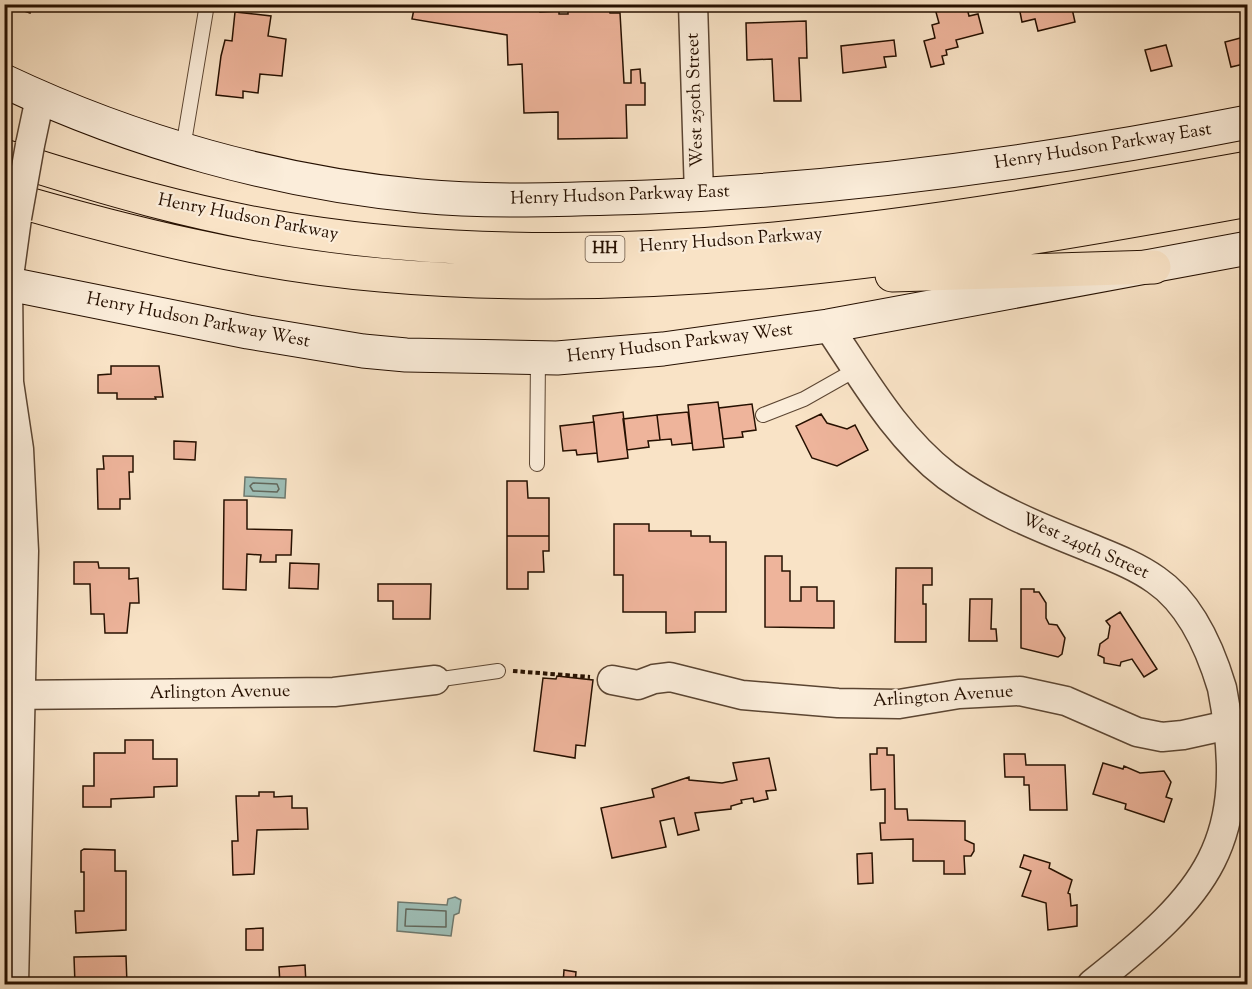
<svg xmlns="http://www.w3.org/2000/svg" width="1252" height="989" viewBox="0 0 1252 989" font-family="'Sorts Mill Goudy',serif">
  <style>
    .water { fill: #9ebeb6; stroke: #6e786d; stroke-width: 1.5 }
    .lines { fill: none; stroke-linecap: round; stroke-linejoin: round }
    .shore { stroke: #62675b; stroke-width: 1.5 }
    .building { fill: #eeb49b; stroke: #261000; stroke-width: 1.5 }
    .lane-casing { stroke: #5b4532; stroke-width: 16 }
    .street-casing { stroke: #5b4532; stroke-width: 31 }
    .secondary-casing { stroke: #261000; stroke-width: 35 }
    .highway-casing { stroke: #261000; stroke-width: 35 }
    .path { stroke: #261000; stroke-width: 4; stroke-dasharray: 4.5 3; stroke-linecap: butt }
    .lane { stroke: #fbedda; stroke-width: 14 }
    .street { stroke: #fbedda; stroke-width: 28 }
    .secondary { stroke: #fbedda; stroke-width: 33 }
    .highway { stroke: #f9e3c6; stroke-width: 33 }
    .street-bridge-casing { stroke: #5b4532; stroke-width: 31; stroke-linecap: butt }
    .street-bridge { stroke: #fbedda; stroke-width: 28 }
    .labels { text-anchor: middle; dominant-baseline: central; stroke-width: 4.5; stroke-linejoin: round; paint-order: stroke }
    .shield { fill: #fbedda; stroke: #665241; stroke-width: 1.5 }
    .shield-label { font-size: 16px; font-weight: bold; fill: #261000 }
    .street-label { font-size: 18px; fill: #261000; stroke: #fbedda }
  </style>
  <rect width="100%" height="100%" fill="#f9e3c6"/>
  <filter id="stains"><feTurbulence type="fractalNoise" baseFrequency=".00333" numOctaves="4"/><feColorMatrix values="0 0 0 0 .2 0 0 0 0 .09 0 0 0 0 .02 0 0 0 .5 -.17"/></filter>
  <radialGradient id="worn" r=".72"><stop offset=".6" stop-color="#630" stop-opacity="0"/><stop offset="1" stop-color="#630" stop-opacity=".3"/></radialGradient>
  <path class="water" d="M245,477L286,479L285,498L244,496Z
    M455,897L461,900L459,913L454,915L451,936L397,931L398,902L447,905L448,899Z"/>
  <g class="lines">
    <path class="shore" d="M253,483L277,484L279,489L277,492L253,491L250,486Z
      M406,909L446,911V927L405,926Z"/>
  </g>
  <path class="building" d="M4,4H32L30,13Z
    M415,4H539L540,12L559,11V14H568V8L609,7L610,13H620L624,83H631V70L640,69L641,83H645V105H626L627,138L558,139V112L524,113L522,64L508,65L507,35L412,19Z
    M966,4L969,16L978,14L983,33L956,40L958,47L946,50L947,55L942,56L944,64L931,67L924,41L935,38L932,25L939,23L934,5Z
    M1028,4H1071L1075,22L1038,31L1035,19L1022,22L1019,7Z
    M235,12L271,16L268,36L286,39L282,76L260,74L258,93L243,91V98L216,95L221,56L225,40L232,41Z
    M806,21L807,58H799L801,101H774L772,59L747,60L746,23Z
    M1248,36V63L1231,67L1225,42Z
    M894,40L896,56L884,57L886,67L843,73L841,46Z
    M1166,45L1172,66L1151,71L1145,50Z
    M111,366H159L163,397H155L156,399H117V393H98V375L111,374Z
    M718,402L724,447L693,450L688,405Z
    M752,404L756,430L742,432L743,437L723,439L719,408Z
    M623,412L628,458L598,462L593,416Z
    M688,412L692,443L672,445L671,439L660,440L657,415Z
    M821,414L827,423L847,429L855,425L868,450L837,466L812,458L796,426Z
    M657,415L660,440L648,441L649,447L627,450L623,419Z
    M594,422L597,453L577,455L576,450L563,451L560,426Z
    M174,441L196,442L195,460L174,459Z
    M103,456H133V472H129L130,499H120V509H98L97,469H104Z
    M507,481H527L528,498H549V536H507Z
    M224,500H247V529L292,530L291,555H276V562H260L261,555L247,554L246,590L223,589Z
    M614,524H649V531H691V536H710V542H726V612H695V632L666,633V612H623V575H614Z
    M507,536H549V551H543L544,572H528V589H507Z
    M765,556H782V571H790V601H801V587H817V601H834V628L765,627Z
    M74,562H98L99,568H129V579L138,578L139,603H130L127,633H105L104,614H91L90,584H74Z
    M290,563L319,564L318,589L289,588Z
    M896,568H932V585H923V604H926V642H895Z
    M378,584H431L430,619H393V601H378Z
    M1021,589H1034V592H1039L1046,603V618L1049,624L1057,625L1065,638L1062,654L1058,657L1021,648Z
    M970,599H992L991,629H996L997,641H969Z
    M1120,612L1157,669L1144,677L1132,659L1121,662L1120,666L1104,663V658L1098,655L1100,644L1108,638L1110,626L1106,621Z
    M557,676L593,680L585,746L576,745L575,758L534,751L543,678L556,679Z
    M125,740H153V759H177V786L154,787V797L111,799V807H83V786H94V753H125Z
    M877,748H887V755H894L895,809H907L908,820L965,821V840L974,844V851L971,856H964L965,874H944V861H913V839L881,840L880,823H885V789L871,790L870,754H877Z
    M1004,754H1025L1026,765H1065L1067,810H1030L1029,785H1024V777H1005Z
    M769,758L776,790L766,791L768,799L754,802L753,798L741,800L742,803L731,806V809L695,813L699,830L678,835L674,818L660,821L666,847L612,858L601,808L654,797L652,789L689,777V780L722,783L737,780L733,763Z
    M1103,763L1123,769L1124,766L1140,773L1164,771L1171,782L1166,797L1172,799L1164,822L1125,809L1126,804L1093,794Z
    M259,792H274V797L292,796V808H307L308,829L257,830L254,874L233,875L232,841H238L236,796H259Z
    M84,849L115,850V871H126V930L76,933L75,911H84V872H81V851Z
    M872,853L873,883L858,884L857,854Z
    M1024,855L1050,863L1049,868L1072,880L1068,893L1070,894L1071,906L1077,905V926L1048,930L1046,903L1022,896L1031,871L1020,867Z
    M263,928V950H246V929Z
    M126,956L127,984H75L74,957Z
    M305,965L306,984H280L279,967Z
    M564,970L576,972L575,984H563Z"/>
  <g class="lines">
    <defs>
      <path id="lane" d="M183,148L207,4
        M763,415L804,399L857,369
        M537,464L538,358
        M435,680L498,671"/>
      <path id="street" d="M693,4L699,195
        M30,145L40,98
        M828,326C863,378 896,437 947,476C989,507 1038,527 1086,546C1110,556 1135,565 1156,580C1191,604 1210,648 1222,688C1252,844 1207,893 1092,984
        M612,680L638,685L654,679L670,677L742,695L838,703L899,704L959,694L1020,691L1066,701L1137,732L1162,737L1183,735L1233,724
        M4,695L334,692L435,680
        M14,984L24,551L19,449L9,382L8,284L17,218"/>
      <path id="secondary" d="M4,81C133,142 278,183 420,196C495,203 573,199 648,197C850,189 1050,161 1248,122
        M4,283L248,332L363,351L406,355L557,358L663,349L828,326L1248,248"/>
      <path id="highway" d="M4,156C100,187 199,216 299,231C616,280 935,224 1248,168
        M4,197C128,233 253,264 381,275C671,301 963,252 1248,200
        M892,275L1154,267"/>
    </defs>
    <use href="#lane" class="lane-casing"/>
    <use href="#street" class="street-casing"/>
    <use href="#secondary" class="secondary-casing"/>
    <use href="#highway" class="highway-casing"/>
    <path class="path" d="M513,671L590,677"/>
    <use href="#lane" class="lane"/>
    <use href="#street" class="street"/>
    <use href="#secondary" class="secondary"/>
    <use href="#highway" class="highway"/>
    <defs>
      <path id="street-bridge" d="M17,218L30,145"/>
    </defs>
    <use href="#street-bridge" class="street-bridge-casing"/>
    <use href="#street-bridge" class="street-bridge"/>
  </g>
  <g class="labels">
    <rect class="shield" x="585.5" y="236" width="39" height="26" rx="4.5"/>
    <g class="shield-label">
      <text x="605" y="249">HH</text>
    </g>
    <g class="street-label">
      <text transform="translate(696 100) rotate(-92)">West 250th Street</text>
      <text transform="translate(1103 147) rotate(-9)">Henry Hudson Parkway East</text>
      <text transform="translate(620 196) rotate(-2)">Henry Hudson Parkway East</text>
      <text transform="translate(248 218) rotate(11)">Henry Hudson Parkway</text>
      <text transform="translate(731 241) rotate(-4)">Henry Hudson Parkway</text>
      <text transform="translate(198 321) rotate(11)">Henry Hudson Parkway West</text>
      <text transform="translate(680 344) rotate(-7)">Henry Hudson Parkway West</text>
      <text transform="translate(1085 547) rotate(24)">West 249th Street</text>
      <text transform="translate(220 693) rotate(-1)">Arlington Avenue</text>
      <text transform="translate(943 697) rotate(-4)">Arlington Avenue</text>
    </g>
  </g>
  <rect width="1252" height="989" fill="none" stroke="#f9e3c6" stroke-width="24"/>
  <rect x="6" y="6" width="1240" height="977" fill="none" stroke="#261000" stroke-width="3"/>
  <rect x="12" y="12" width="1228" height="965" fill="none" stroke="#261000" stroke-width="1.5"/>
  <rect width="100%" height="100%" filter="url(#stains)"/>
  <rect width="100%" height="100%" fill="url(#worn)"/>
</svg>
